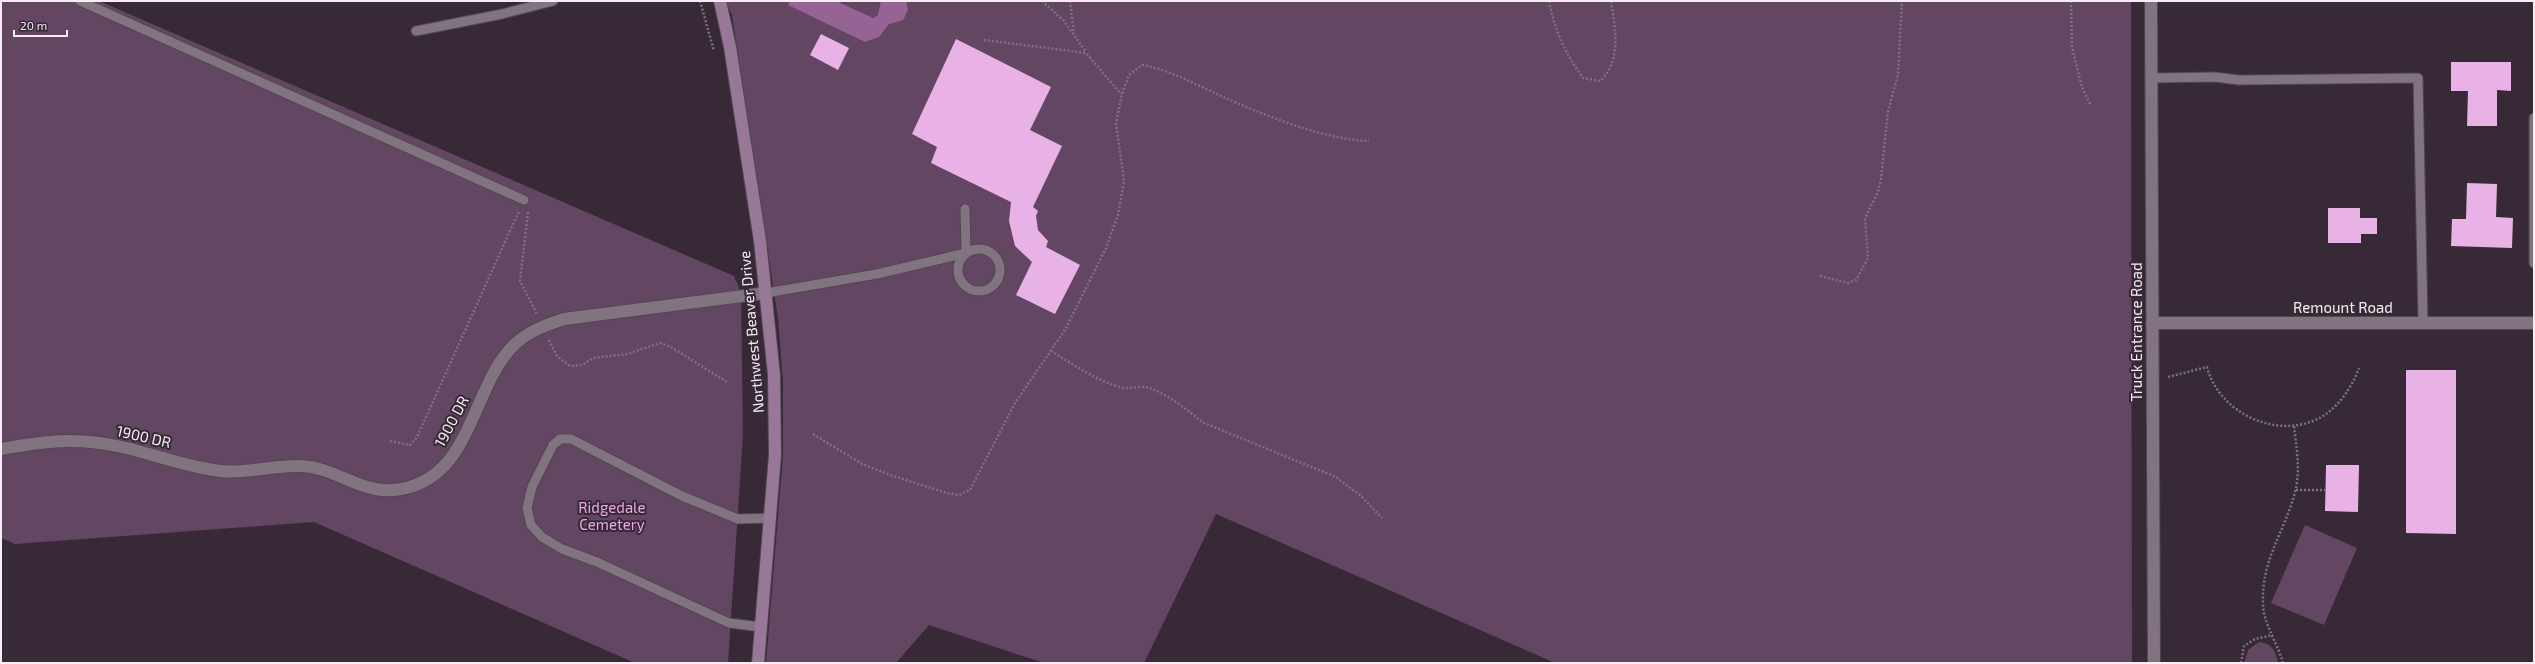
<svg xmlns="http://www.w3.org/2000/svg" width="2535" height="664" viewBox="0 0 2535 664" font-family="'Exo 2',sans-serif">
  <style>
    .green { fill: #634662 }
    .water { fill: #966494 }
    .building { fill: #e9b2e6 }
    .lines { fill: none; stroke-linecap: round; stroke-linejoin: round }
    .lane-casing { stroke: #524751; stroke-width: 11 }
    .street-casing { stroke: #524751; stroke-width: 14 }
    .secondary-casing { stroke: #524751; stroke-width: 14 }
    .path { stroke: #7e727d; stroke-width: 2.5; stroke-dasharray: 2 2; stroke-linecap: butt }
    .lane { stroke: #827381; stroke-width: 9 }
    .street { stroke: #827381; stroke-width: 12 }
    .secondary { stroke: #987897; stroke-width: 12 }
    .labels { text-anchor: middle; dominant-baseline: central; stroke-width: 4; stroke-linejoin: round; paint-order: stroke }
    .street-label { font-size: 15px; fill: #f6edf5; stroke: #372a36 }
    .park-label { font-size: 15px; fill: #eda5eb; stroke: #372a36 }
  </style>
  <rect width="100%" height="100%" fill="#372a36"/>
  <path class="green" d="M1,1H99L734,276L741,293L743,435L728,663H635L314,522L15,544L1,538Z
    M726,1H2131L2132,663H1555L1216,514L1144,663H1044L929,625L896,663H766L783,455V382L778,318L732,15Z
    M2305,525L2357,548L2324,625L2271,603Z
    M2259,642C2272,643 2276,651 2278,663H2244L2248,650Z"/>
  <path class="water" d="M790,1H836L873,18L878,15L881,1H906L908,10L903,20L889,24L879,37L865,42L788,5Z"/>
  <path class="building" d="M821,34L849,48L838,70L810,55Z
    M956,39L1051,87L1030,130L1062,146L1033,207L1038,211L1036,216L1038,230L1048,241L1046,247L1080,265L1055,314L1016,295L1032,262L1015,246L1009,221L1011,202L931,163L937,147L912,134Z
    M2451,62H2511V91L2497,90V126H2467L2468,91H2451Z
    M2467,183L2497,184L2496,217L2513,218L2512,248L2451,246L2452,219H2466Z
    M2328,208H2360V218H2377V234H2361V243H2328Z
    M2406,370H2456V534L2406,533Z
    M2326,465H2359L2358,512L2325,511Z"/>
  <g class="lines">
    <defs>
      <path id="lane" d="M80,1L524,200
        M416,31L502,14L553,1
        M2151,78L2215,77L2239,80L2418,78L2423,323
        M2534,118V263
        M958 270a21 21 0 1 1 42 0a21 21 0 1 1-42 0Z
        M766,293L877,274L966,253L965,209
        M761,627L729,623L597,562L562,549L542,537L531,525L527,508L532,487L553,445L560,439H571L682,496L738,519L769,518"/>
      <path id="street" d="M2151,1L2154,663
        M2152,323H2534
        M1,449C45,441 77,437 122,447C154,454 188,468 221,471C248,474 273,465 299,466C342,467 365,502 413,486C474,465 473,384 515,344C529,331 546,325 564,319L766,293"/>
      <path id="secondary" d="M720,1L730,47L760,241L774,375L775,455L758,663"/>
    </defs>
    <use href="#lane" class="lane-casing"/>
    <use href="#street" class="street-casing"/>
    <use href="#secondary" class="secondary-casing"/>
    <path class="path" d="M700,1L714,51
      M1042,1L1064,21L1086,52
      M1070,1L1074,33
      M1549,1C1554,29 1566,55 1583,78L1600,81C1622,62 1615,26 1611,1
      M2071,1L2072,47L2082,87L2091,106
      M984,40L1086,53L1121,94
      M528,212L520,281L537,314
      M1820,276L1848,283L1856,280L1868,258L1865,218L1878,192L1881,179L1888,111L1898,74L1902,1
      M549,340L557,356L570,366L582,365L593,358L627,354L660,343L671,347L727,382
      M1051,351C1073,364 1095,380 1120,387C1129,390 1141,385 1150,388C1169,395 1188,411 1204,423L1336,477L1361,496L1382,518
      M2168,377L2207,367C2219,414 2280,442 2323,416C2340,405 2352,387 2359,368
      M813,434L862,464L890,475L947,493L959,495L970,490L1015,403L1065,330L1106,248L1118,215L1124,181L1116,123L1122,94L1129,75L1142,65C1170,70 1195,84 1221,96C1261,114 1325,140 1369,141
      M390,441L410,445L417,437L519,211
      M2296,490H2326
      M2241,663L2244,646L2255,639L2273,635
      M2283,663C2278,644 2264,625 2263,605C2261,559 2284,534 2295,492C2301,470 2296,446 2294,425"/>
    <use href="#lane" class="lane"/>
    <use href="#street" class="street"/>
    <use href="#secondary" class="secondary"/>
  </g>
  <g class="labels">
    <g class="street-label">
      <text x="2343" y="307">Remount Road</text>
      <text transform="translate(751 332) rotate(-95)">Northwest Beaver Drive</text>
      <text transform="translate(2136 332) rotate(-90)">Truck Entrance Road</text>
      <text transform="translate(451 421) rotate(-62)">1900 DR</text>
      <text transform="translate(144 436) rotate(13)">1900 DR</text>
    </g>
    <g class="park-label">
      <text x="612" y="507">Ridgedale<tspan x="612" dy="17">Cemetery</tspan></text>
    </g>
  </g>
  <rect width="2535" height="664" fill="none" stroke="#f6edf5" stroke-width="4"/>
  <path d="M14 30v6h53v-6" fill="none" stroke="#f6edf5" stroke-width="2"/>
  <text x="20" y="30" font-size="12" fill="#f6edf5" stroke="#372a36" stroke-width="3" paint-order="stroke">20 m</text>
</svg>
